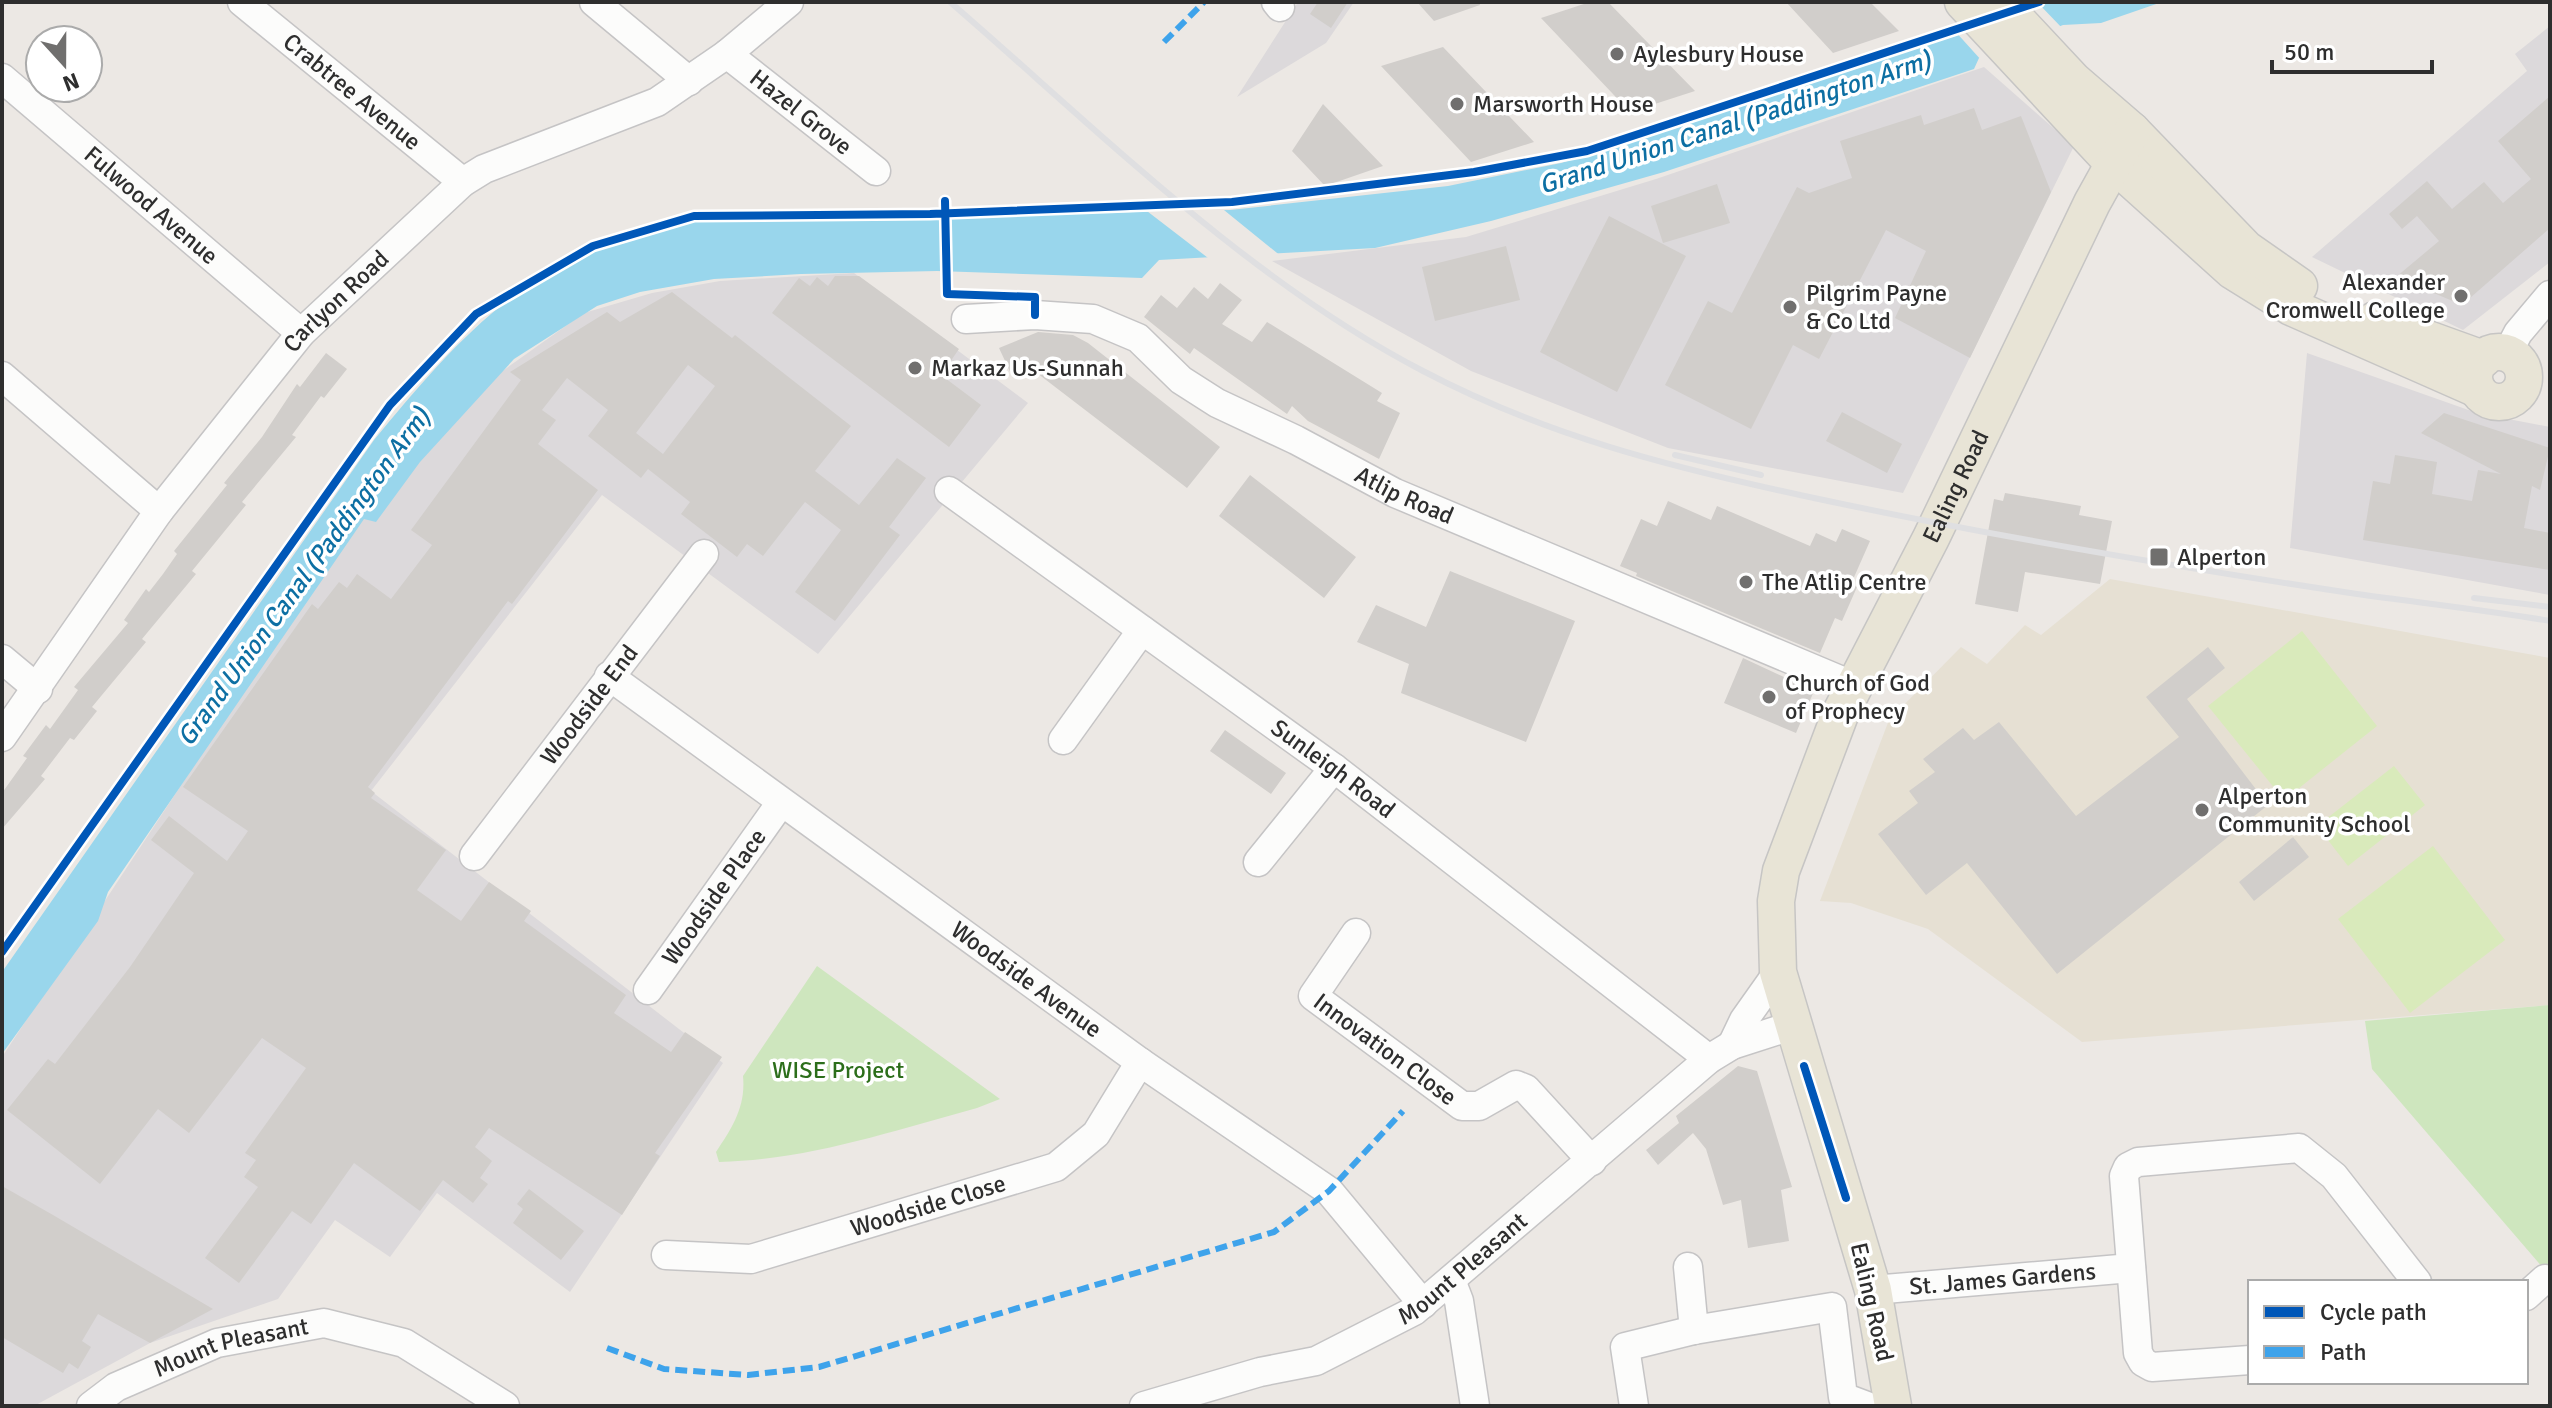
<svg xmlns="http://www.w3.org/2000/svg" width="2552" height="1408" viewBox="0 0 2552 1408" font-family="Signika,sans-serif">
  <style>
    .industrial { fill: #dcd9db }
    .education { fill: #e6e0d3 }
    .green { fill: #cee6be }
    .pitch { fill: #d9eabb }
    .water { fill: #99d6ec }
    .pier { fill: #ece8e4 }
    .building { fill: #d1cecb; fill-rule: evenodd }
    .lines { fill: none; stroke-linecap: round; stroke-linejoin: round }
    .minor-casing { stroke: #c5c4c5; stroke-width: 31 }
    .major-casing { stroke: #c6c5c4; stroke-width: 39 }
    .minor { stroke: #fcfcfb; stroke-width: 28 }
    .major { stroke: #e8e4d6; stroke-width: 36 }
    .rail { stroke: #dfdfe1; stroke-width: 6 }
    .quiet { stroke: #3ea3eb; stroke-width: 6; stroke-dasharray: 12 6; stroke-linecap: butt }
    .cycleway-casing { stroke: #fff; stroke-width: 13 }
    .cycleway { stroke: #0057b8; stroke-width: 8 }
    .poi-dot { fill: #706f6e; stroke: #fff; stroke-width: 3 }
    .labels { text-anchor: middle; dominant-baseline: central; stroke-width: 7; stroke-linejoin: round; paint-order: stroke }
    .poi-label { font-size: 24px; fill: #2e2e2e; stroke: #fff; text-anchor: start }
    .street-label { font-size: 24px; fill: #2e2e2e; stroke: #fff }
    .park-label { font-size: 24px; fill: #2c6e1b; stroke: #fff }
    .water-label { font-size: 26px; font-style: italic; fill: #0d6fa3; stroke: #fff }
  </style>
  <rect width="100%" height="100%" fill="#ece8e4"/>
  <path class="industrial" d="M1298,2H1354L1326,43L1237,97Z
    M2550,26V262L2463,330L2312,257L2527,71L2515,54Z
    M1984,67L2074,146L1903,493L1668,448L1471,371L1272,261L1466,237L1656,179Z
    M854,273L1028,403L818,654L602,495L371,791L723,1063L570,1292L437,1193L390,1257L335,1220L278,1299L150,1343L34,1406H2V1057L373,494L473,392L584,313L652,293L720,281Z
    M2307,353L2477,413L2550,427V595L2290,548Z"/>
  <path class="education" d="M2110,579L2550,658V1005L2082,1042L1928,929L1851,903L1820,901L1889,720L1961,647L1987,664L2025,625L2041,635Z"/>
  <path class="green" d="M817,966L1000,1099L977,1108C892,1131 808,1160 719,1162L716,1152C732,1128 746,1107 743,1076Z
    M2550,1005V1276L2372,1069L2365,1021Z"/>
  <path class="pitch" d="M2302,631L2377,726L2284,800L2208,706Z
    M2394,766L2425,805L2348,866L2317,826Z
    M2433,846L2505,940L2410,1013L2338,919Z"/>
  <path class="water" d="M2048,2H2162L2101,23L2063,25L1979,58L1974,69L1664,172L1491,221L1375,248L1159,260L1142,278L937,271L801,274L714,279L640,292L597,306L514,359L420,462L376,522L364,519L108,892L98,921L2,1054V972L374,440C422,382 473,320 537,280C584,250 640,235 693,221L1230,210L1448,186L1561,163L1640,139Z"/>
  <path class="pier" d="M2037,2L2063,29L1982,61L1954,30Z
    M1219,206L1282,257L1212,261L1143,208Z"/>
  <path class="building" d="M1318,2H1348L1331,28L1310,14Z
    M1417,2H1479L1480,5L1434,21Z
    M1590,2H1608L1695,91L1630,112L1541,18Z
    M1786,2H1870L1899,31L1833,53Z
    M1443,47L1534,142L1471,162L1381,66Z
    M2550,96V228L2462,305L2396,277L2439,241L2417,216L2402,229L2389,214L2427,181L2452,209L2484,182L2503,203L2531,179L2498,141Z
    M1323,104L1383,166L1325,186L1292,151Z
    M1974,108L1982,130L2021,116L2051,192L1970,358L1895,318L1926,251L1886,230L1819,359L1793,345L1751,429L1665,385L1708,301L1732,313L1797,187L1809,193L1852,178L1840,141L1921,115L1924,125Z
    M1717,184L1730,223L1663,243L1651,206Z
    M1609,216L1686,256L1617,392L1540,352Z
    M1506,246L1520,300L1435,321L1422,267Z
    M835,276H859L959,349L941,375L981,405L949,447L772,313L799,278L810,286L817,277L828,286Z
    M1220,283L1242,300L1222,324L1252,342L1267,322L1382,393L1377,401L1400,413L1379,459L1308,421L1292,406L1287,414L1194,348L1190,354L1144,317L1161,295L1177,308L1194,287L1208,299Z
    M672,292L732,338L735,335L851,426L815,471L859,505L897,458L926,478L889,527L900,535L835,621L795,592L841,530L805,502L763,556L747,544L737,557L681,514L690,502L648,469L641,478L588,436L608,410L567,378L542,410L556,420L538,444L598,490L512,604L508,601L368,787L375,793L371,798L446,850L417,890L461,921L489,882L531,911L524,921L626,995L614,1013L671,1052L685,1032L722,1057L655,1153L660,1156L622,1215L489,1128L475,1147L492,1161L480,1178L488,1184L473,1203L443,1180L420,1211L354,1163L311,1224L292,1211L239,1283L205,1258L258,1187L244,1177L256,1160L245,1153L306,1068L262,1038L189,1133L158,1109L100,1184L7,1110L48,1059L55,1064L130,967L194,873L151,840L169,816L227,861L248,831L183,787L312,604L318,609L339,582L347,588L357,574L391,599L432,545L411,530L521,380L510,372L607,312L620,322ZM688,365L715,386L663,454L636,433Z
    M1038,332L1073,335L1088,343L1220,447L1187,488L1033,370L1013,378L999,348Z
    M326,353L347,369L324,398L321,396L292,435L296,437L242,502L246,505L192,571L196,574L142,639L146,642L92,707L97,711L74,740L70,738L41,776L45,779L2,829V793L27,758L23,756L46,725L50,729L78,690L74,687L128,623L124,620L146,589L149,592L163,574L177,554L174,551L227,485L224,483L262,437L297,384L300,387Z
    M1842,412L1902,444L1887,473L1826,441Z
    M2444,413L2550,448L2540,490L2532,486L2524,528L2550,533V570L2363,540L2373,481L2390,484L2395,455L2437,462L2432,494L2472,501L2478,470L2501,474L2421,433Z
    M1250,475L1356,557L1324,598L1219,516Z
    M2005,493L2081,506L2079,515L2112,521L2100,584L2025,572L2018,612L1975,604L1994,499L2003,501Z
    M1668,501L1711,520L1717,506L1810,546L1816,533L1836,542L1842,529L1870,541L1851,584L1857,587L1842,621L1835,618L1820,653L1636,576L1637,573L1620,566L1641,519L1657,526Z
    M1450,571L1575,621L1526,742L1401,693L1409,664L1357,642L1376,605L1426,627Z
    M2208,647L2225,668L2187,699L2268,805L2057,974L1967,863L1926,895L1878,834L1918,803L1909,791L1935,772L1923,759L1963,728L1974,740L1999,722L2076,816L2179,737L2146,697Z
    M1743,658L1814,691L1796,733L1724,703Z
    M1225,730L1286,773L1271,794L1210,751Z
    M2293,837L2309,857L2254,901L2239,882Z
    M1738,1066L1757,1071L1792,1187L1781,1190L1789,1241L1748,1248L1741,1200L1723,1205L1706,1149L1693,1133L1658,1165L1646,1150L1679,1123L1676,1116Z
    M2,1186L53,1215L213,1309L150,1343L98,1314L82,1341L91,1347L78,1369L69,1363L63,1373L2,1337Z
    M529,1189L584,1231L561,1260L513,1223L523,1209L517,1204Z"/>
  <g class="lines">
    <defs>
      <g id="minor">
        <path id="s1" d="M242,2L463,182"/>
        <path d="M594,2L689,81"/>
        <path d="M1276,2L1280,7"/>
        <path id="s2" d="M727,54L876,171"/>
        <path id="s3" d="M2,78L301,333"/>
        <path id="s4" d="M966,319L1035,315L1093,319L1138,338L1181,380L1217,403L1296,440L1395,493L1854,686"/>
        <path d="M2507,354L2518,333L2550,295"/>
        <path d="M2,376L159,511"/>
        <path id="s5" d="M949,491L1334,768L1709,1059"/>
        <path d="M2,659L38,689"/>
        <path id="s6" d="M609,676L1140,1062L1329,1191L1423,1304"/>
        <path id="s7" d="M2,737L159,511L301,333L463,182L484,169L657,102L727,54L789,2"/>
        <path d="M1063,740L1142,630"/>
        <path id="s8" d="M474,856L704,554"/>
        <path d="M1258,862L1334,768"/>
        <path id="s9" d="M1356,933L1313,996L1462,1106H1479L1516,1085L1526,1089L1592,1161"/>
        <path id="s10" d="M648,990L780,804"/>
        <path d="M1732,1045L1744,1020L1778,972"/>
        <path id="s11" d="M666,1255L751,1259L1056,1167L1096,1134L1140,1062"/>
        <path d="M1688,1267L1694,1330"/>
        <path d="M1451,1280L1459,1301L1475,1406"/>
        <path id="s12" d="M1873,1290L2131,1268"/>
        <path d="M2526,1296L2545,1279"/>
        <path d="M2250,1360L2152,1367L2143,1362L2138,1353L2124,1176L2128,1167L2138,1162L2299,1148L2334,1176L2417,1282"/>
        <path id="s13" d="M91,1406L116,1387L217,1343L324,1323L404,1343L505,1406"/>
        <path id="s14" d="M1144,1406L1260,1372L1316,1361L1414,1311L1709,1059L1732,1045L1791,1026"/>
        <path d="M1634,1406L1625,1347L1694,1330L1832,1307L1843,1397L1867,1406"/>
      </g>
      <g id="major">
        <path d="M1963,2L2113,163L2233,271L2291,307L2477,389"/>
        <path d="M2000,2L2074,81L2132,131L2246,249L2299,286"/>
        <path d="M2375,320L2483,359"/>
        <circle cx="2499" cy="377" r="25"/>
        <path id="s15" d="M1893,1406L1873,1290L1778,972L1776,901L1781,871L1841,712L1931,538L2092,203L2132,131"/>
      </g>
    </defs>
    <use href="#minor" class="minor-casing"/>
    <use href="#major" class="major-casing"/>
    <use href="#minor" class="minor"/>
    <use href="#major" class="major"/>
    <path class="rail" d="M950,2C1098,130 1248,280 1423,371C1545,435 1666,466 1800,495C1984,535 2171,566 2357,594C2421,603 2486,610 2550,621
      M1675,455L1761,475
      M2474,598L2550,607"/>
    <path class="quiet" d="M1164,42L1204,2
      M607,1348L664,1369L748,1375L819,1367L1274,1232L1329,1191L1403,1111"/>
    <defs>
      <path id="cycleway" d="M945,201L947,294L1035,297V315
        M2,952L390,405L476,314L593,246L694,216L930,214L1232,202L1474,172L1587,151L2039,2
        M1804,1066L1846,1198"/>
    </defs>
    <use href="#cycleway" class="cycleway-casing"/>
    <use href="#cycleway" class="cycleway"/>
  </g>
  <g class="poi-dot">
    <circle cx="1617" cy="54" r="8"/>
    <circle cx="1457" cy="104" r="8"/>
    <circle cx="2461" cy="296" r="8"/>
    <circle cx="1790" cy="307" r="8"/>
    <circle cx="915" cy="368" r="8"/>
    <rect x="2149" y="547" width="20" height="20" rx="4"/>
    <circle cx="1746" cy="582" r="8"/>
    <circle cx="1769" cy="697" r="8"/>
    <circle cx="2202" cy="810" r="8"/>
  </g>
  <g class="labels">
    <g class="poi-label">
      <text x="1633" y="54">Aylesbury House</text>
      <text x="1473" y="104">Marsworth House</text>
      <text x="2445" y="282" text-anchor="end">Alexander<tspan x="2445" dy="28">Cromwell College</tspan></text>
      <text x="1806" y="293">Pilgrim Payne<tspan x="1806" dy="28">&amp; Co Ltd</tspan></text>
      <text x="931" y="368">Markaz Us-Sunnah</text>
      <text x="2177" y="557">Alperton</text>
      <text x="1762" y="582">The Atlip Centre</text>
      <text x="1785" y="683">Church of God<tspan x="1785" dy="28">of Prophecy</tspan></text>
      <text x="2218" y="796">Alperton<tspan x="2218" dy="28">Community School</tspan></text>
    </g>
    <g class="street-label">
      <text stroke="none"><textPath href="#s1" startOffset="142">Crabtree Avenue</textPath></text>
      <text stroke="none"><textPath href="#s2" startOffset="94">Hazel Grove</textPath></text>
      <text stroke="none"><textPath href="#s3" startOffset="196">Fulwood Avenue</textPath></text>
      <text stroke="none"><textPath href="#s7" startOffset="550">Carlyon Road</textPath></text>
      <text stroke="none"><textPath href="#s15" startOffset="974">Ealing Road</textPath></text>
      <text stroke="none"><textPath href="#s4" startOffset="488">Atlip Road</textPath></text>
      <text stroke="none"><textPath href="#s8" startOffset="190">Woodside End</textPath></text>
      <text stroke="none"><textPath href="#s5" startOffset="474">Sunleigh Road</textPath></text>
      <text stroke="none"><textPath href="#s10" startOffset="114">Woodside Place</textPath></text>
      <text stroke="none"><textPath href="#s6" startOffset="516">Woodside Avenue</textPath></text>
      <text stroke="none"><textPath href="#s9" startOffset="166">Innovation Close</textPath></text>
      <text stroke="none"><textPath href="#s11" startOffset="270">Woodside Close</textPath></text>
      <text stroke="none"><textPath href="#s14" startOffset="352">Mount Pleasant</textPath></text>
      <text stroke="none"><textPath href="#s12" startOffset="130">St. James Gardens</textPath></text>
      <text transform="translate(1872 1302) rotate(77)">Ealing Road</text>
      <text stroke="none"><textPath href="#s13" startOffset="154">Mount Pleasant</textPath></text>
    </g>
    <g class="park-label">
      <text x="838" y="1070">WISE Project</text>
    </g>
    <g class="water-label">
      <text transform="translate(1735 123) rotate(-18)">Grand Union Canal (Paddington Arm)</text>
      <text transform="translate(304 577) rotate(-54)">Grand Union Canal (Paddington Arm)</text>
    </g>
  </g>
  <rect width="2552" height="1408" fill="none" stroke="#2e2e2e" stroke-width="8"/>
  <rect x="2248" y="1280" width="280" height="104" fill="#ffffff" stroke="#ababab" stroke-width="2"/>
  <rect x="2264" y="1306" width="40" height="12" fill="#0057b8" stroke="#ababab" stroke-width="2"/>
  <text x="2320" y="1320" font-size="24" fill="#2e2e2e">Cycle path</text>
  <rect x="2264" y="1346" width="40" height="12" fill="#3ea3eb" stroke="#ababab" stroke-width="2"/>
  <text x="2320" y="1360" font-size="24" fill="#2e2e2e">Path</text>
  <g transform="translate(64 64) rotate(159)"><circle r="38" fill="#ffffff" stroke="#ababab" stroke-width="2"/>
  <path d="M0-6L14 30L0 20L-14 30Z" fill="#706f6e"/>
  <text y="-12" font-size="22" font-weight="bold" text-anchor="middle" fill="#2e2e2e">N</text>
  </g>
  <path d="M2272 60v12h160v-12" fill="none" stroke="#2e2e2e" stroke-width="4"/>
  <text x="2284" y="60" font-size="24" fill="#2e2e2e" stroke="#ffffff" stroke-width="6" paint-order="stroke">50 m</text>
</svg>
